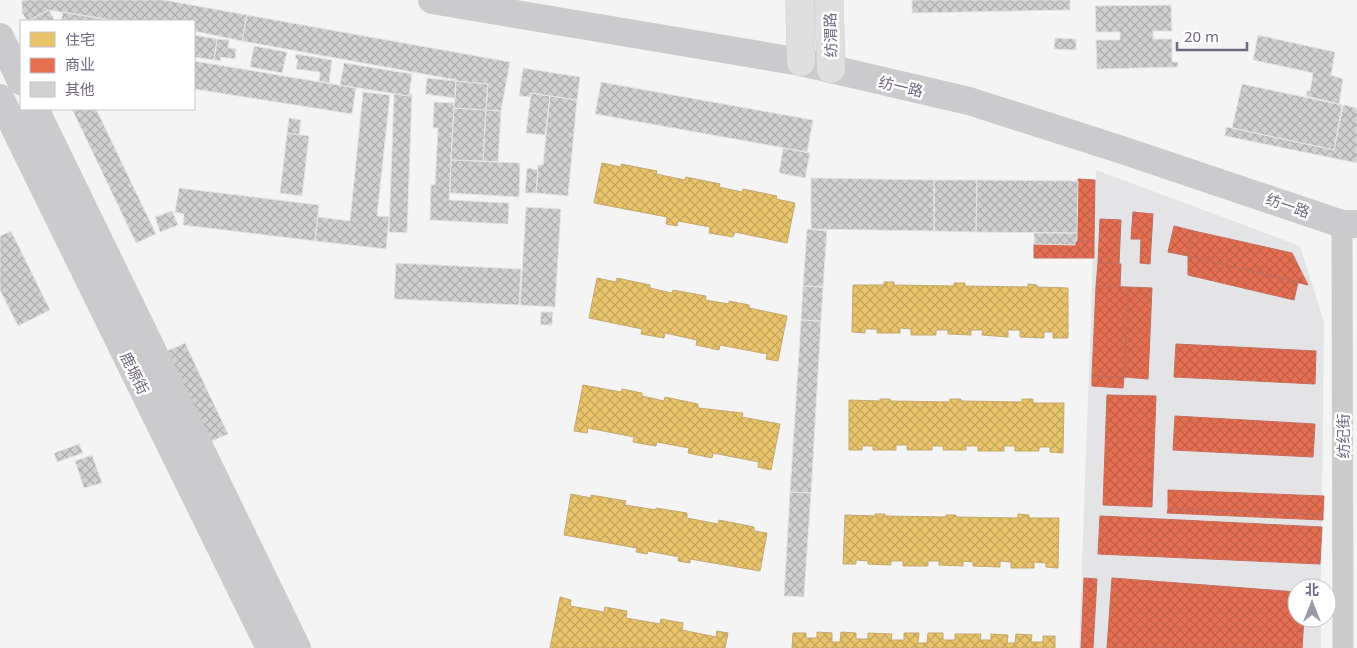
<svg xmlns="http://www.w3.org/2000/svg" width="1357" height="648" viewBox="0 0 1357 648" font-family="'Noto Sans','Noto Sans SC',sans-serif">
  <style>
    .built { fill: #e4e4e6 }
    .homes { fill: url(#homes-cross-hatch); stroke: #c5a871 }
    .shops { fill: url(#shops-cross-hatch); stroke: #c46d5f }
    .building { fill: url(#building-cross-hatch); stroke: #e3e4e3 }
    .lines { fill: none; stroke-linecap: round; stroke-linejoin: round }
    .secondary-casing { stroke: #d1d0d1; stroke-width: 29 }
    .minor { stroke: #cbcacc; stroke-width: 21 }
    .tertiary { stroke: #cbcacc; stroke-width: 28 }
    .secondary { stroke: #dfdfdf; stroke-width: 28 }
    .labels { text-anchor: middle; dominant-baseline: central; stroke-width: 5; stroke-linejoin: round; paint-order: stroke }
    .street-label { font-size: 15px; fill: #716780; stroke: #fff }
  </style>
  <defs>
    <pattern id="homes-cross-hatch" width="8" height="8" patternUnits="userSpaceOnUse" patternTransform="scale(1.25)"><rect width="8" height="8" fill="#e9c46a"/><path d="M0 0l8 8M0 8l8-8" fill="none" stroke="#c1a35c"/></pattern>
    <pattern id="shops-cross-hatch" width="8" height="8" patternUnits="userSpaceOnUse" patternTransform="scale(1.25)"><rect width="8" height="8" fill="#e76f51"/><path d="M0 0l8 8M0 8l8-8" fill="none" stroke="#c05f48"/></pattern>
    <pattern id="building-cross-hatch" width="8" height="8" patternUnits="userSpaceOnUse" patternTransform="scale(1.25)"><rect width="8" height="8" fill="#d0d0d1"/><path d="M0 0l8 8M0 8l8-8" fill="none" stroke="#adadaf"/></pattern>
  </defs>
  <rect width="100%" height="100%" fill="#f3f4f3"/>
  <path class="built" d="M1096,170L1300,246L1324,322L1321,588H1297V618H1321V648H1079Z"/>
  <path class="homes" d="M602,163L621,167V164L657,171L656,174L685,180L686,177L720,184L719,187L742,192L743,189L777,196L776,199L795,203L787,243L735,232L733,237L709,233L710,227L678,221L677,226L666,224L667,217L594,203Z
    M597,278L616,282L617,278L650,285V288L672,293L673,290L706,296L705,300L729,304V301L749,305V308L787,316L778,361L766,359L767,354L720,345L719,350L696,345L697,340L665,333L664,338L641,334L642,329L589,318Z
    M884,282H894V285L954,286V283H965V286L1028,287V284L1037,285V287L1068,288V338H1053V332H1044V338L1020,337V330H1008V337L982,335L983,330H971V335L948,334V330H936V335H911V329L900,328V333H877V329H865V333L852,332L853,285H884Z
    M583,385L621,392L622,389L642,393V396L664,401L665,397L698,404V408L743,413L742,417L780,424L771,470L758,467L759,462L713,453L712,458L688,453L689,448L657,442L656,446L633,442L634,437L588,428L587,433L574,431Z
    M880,399H890V401L950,402V399H961V401L1022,402V399H1033V403H1064L1063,453L1050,452V447H1039V451H1015V446H1004V451H978V446H966V450H943V446H932V450H907V445H896V450H873V446H862V450H849V400L880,401Z
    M571,494L591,498V495L626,501L625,505L656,510V508L687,513V518L718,524L719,520L754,527V531L767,533L760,571L690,559V563L678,561L679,557L648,551L647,554L636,552L637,548L564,535Z
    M875,514H885V516L946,517V515H956V517L1018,518V514L1029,515V518H1059L1058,568L1046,567V563L1034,562V568H1011V562L1000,561V567L973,566V562L963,561V566L939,565V561H928V566H903V561H891V565L868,564V561L856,560V564H843L845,515L875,516Z
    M560,597L571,600L570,606L604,612L605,607L627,611L626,618L660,624L661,619L683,623L682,630L716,637L717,631L728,633L725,648H550Z
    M817,632L832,633V642H840L841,632L856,633V639H868V633L892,634L891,640H904V633H919L918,643H927L928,633H943V640H955V634H981L980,640H991V634L1008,635L1007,643H1015L1016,634L1032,635L1031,642H1043V636H1055V648H792L793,633H806V638H817Z"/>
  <path class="shops" d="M1078,179L1095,180L1094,241H1077Z
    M1133,212L1153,214L1150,264L1140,263L1141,239H1131Z
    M1100,219L1121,220L1119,264L1098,263Z
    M1174,226L1194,231L1188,256L1168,252Z
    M1194,231L1292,253L1308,285L1188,256Z
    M1075,241H1094V258H1034V244L1075,245Z
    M1188,256L1298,282L1294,300L1188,275Z
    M1098,263L1121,264L1120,287L1096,286Z
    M1096,286L1128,287L1124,377L1092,376Z
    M1128,287L1152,288L1148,379L1124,377Z
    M1176,344L1316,351L1315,384L1174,377Z
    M1092,376L1124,377L1123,388L1092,386Z
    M1107,395L1156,396L1152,507L1103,505Z
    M1175,416L1315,424L1313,457L1173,450Z
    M1168,490L1324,496L1323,515L1168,509Z
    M1168,509L1323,515V520L1167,513Z
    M1100,516L1322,527L1320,564L1098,554Z
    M1084,578L1097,579L1093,648H1081Z
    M1112,578L1297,592V618H1304L1302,648H1107Z"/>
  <path class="building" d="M22,0H164L247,15L242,41L194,31V21H114L49,10L27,21L22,12Z
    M912,0H1070V10L912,13Z
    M1171,5L1172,31H1153V39H1172V62H1178V67L1097,69L1096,40H1120V32H1096L1095,6Z
    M49,10L55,21H27Z
    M63,12L112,20V21H61Z
    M247,15L510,62L501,111L486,110L488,84L456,81L457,80L242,41Z
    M194,35L217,39L214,60L194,57Z
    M1258,35L1335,52L1331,75L1343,79L1339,104L1306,96L1307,91H1310L1313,73L1253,60Z
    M1055,38L1076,39V50L1054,49Z
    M217,39L229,40L228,48L236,49L235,59L221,57L220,61L214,60Z
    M254,46L287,52L282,73L250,67Z
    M296,54L332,60L329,83L319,81L320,72L296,69L298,59H295Z
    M194,61L356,88L352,114L194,89Z
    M344,63L412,74L409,96L340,85Z
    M523,68L580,77L577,100L531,93L530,97L519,96Z
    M427,78L456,81L455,98L425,94Z
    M456,81L488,84L486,110L454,108Z
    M601,82L813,120L807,152L595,114Z
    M1242,84L1342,105L1334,150L1232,128Z
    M363,92L390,95L377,216L389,217L386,249L315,241L318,217L350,221Z
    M531,93L550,96L545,135L526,133Z
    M394,94L409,96V94H412L407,233L389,232Z
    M550,96L577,100L568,196L536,193L538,165H543Z
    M434,102L454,103L449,200L509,203L508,224L430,220L431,185H435L438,128H433Z
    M1345,105L1356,108L1357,111V163L1225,136L1226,127L1232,128L1334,150L1343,106Z
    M454,108L486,110L483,161L451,160Z
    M72,109H96L156,234L136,243Z
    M486,110L501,111L498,162L483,161Z
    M289,118L301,120L299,135L287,133Z
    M287,133L309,136L302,196L280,193Z
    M783,148L810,153L805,178L779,173Z
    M451,160L520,163L519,197L450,193Z
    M527,168L538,170L536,193H525Z
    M811,178L934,180V231L811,229Z
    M934,180H977L976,232L934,231Z
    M977,180L1078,181L1077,233L976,232Z
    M179,188L319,205L315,241L183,225L184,214L175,212Z
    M526,207L561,209L555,307L520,305Z
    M172,211L178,225L160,232L155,217Z
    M807,229L827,231L823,287L803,286Z
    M11,231L50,310L18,326L0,290V236Z
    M1034,233H1077V241H1075V245L1034,244Z
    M396,263L521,269L519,305L394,299Z
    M803,286L823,287L821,321L801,320Z
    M541,312H553L552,325H540Z
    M801,320L821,321L811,493L790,492Z
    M185,343L228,434L210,442L167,351Z
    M79,444L83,453L57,462L54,453Z
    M92,455L102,483L84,488L75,461Z
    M790,492L811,493L804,597L784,596Z"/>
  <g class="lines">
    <defs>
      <path id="secondary" d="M800,0L801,62
        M829,0L831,69"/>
    </defs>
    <use href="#secondary" class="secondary-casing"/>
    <path class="minor" d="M1342,224L1343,648"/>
    <path class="tertiary" d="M432,0L801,62L969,101L1122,150L1342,224H1357
      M0,37L21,81
      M0,98L270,648
      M35,109L297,648"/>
    <use href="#secondary" class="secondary"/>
  </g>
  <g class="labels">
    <g class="street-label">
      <text transform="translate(830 35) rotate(-91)">纺渭路</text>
      <text transform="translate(901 86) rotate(13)">纺一路</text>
      <text transform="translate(1288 205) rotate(19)">纺一路</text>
      <text transform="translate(135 373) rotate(64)">鹿塬街</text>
      <text transform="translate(1343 436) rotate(-90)">纺纪街</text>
    </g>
  </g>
  <rect x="20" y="20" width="175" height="90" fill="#ffffff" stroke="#c6c2cc"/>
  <rect x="30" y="32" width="25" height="15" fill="#e9c46a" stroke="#c6c2cc"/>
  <text x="65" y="45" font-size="15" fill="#716780">住宅</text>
  <rect x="30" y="58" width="25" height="15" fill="#e76f51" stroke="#c6c2cc"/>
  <text x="65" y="70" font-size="15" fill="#716780">商业</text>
  <rect x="30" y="82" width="25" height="15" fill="#d0d0d1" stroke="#c6c2cc"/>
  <text x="65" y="95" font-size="15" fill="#716780">其他</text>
  <g transform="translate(1312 603)"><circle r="24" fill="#ffffff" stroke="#c6c2cc"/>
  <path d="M0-4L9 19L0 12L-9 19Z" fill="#9e98a8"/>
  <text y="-8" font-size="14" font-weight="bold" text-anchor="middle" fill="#716780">北</text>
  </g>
  <path d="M1177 42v8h70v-8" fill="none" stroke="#716780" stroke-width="2.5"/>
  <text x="1184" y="42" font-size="15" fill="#716780" stroke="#ffffff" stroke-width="4" paint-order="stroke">20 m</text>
</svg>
